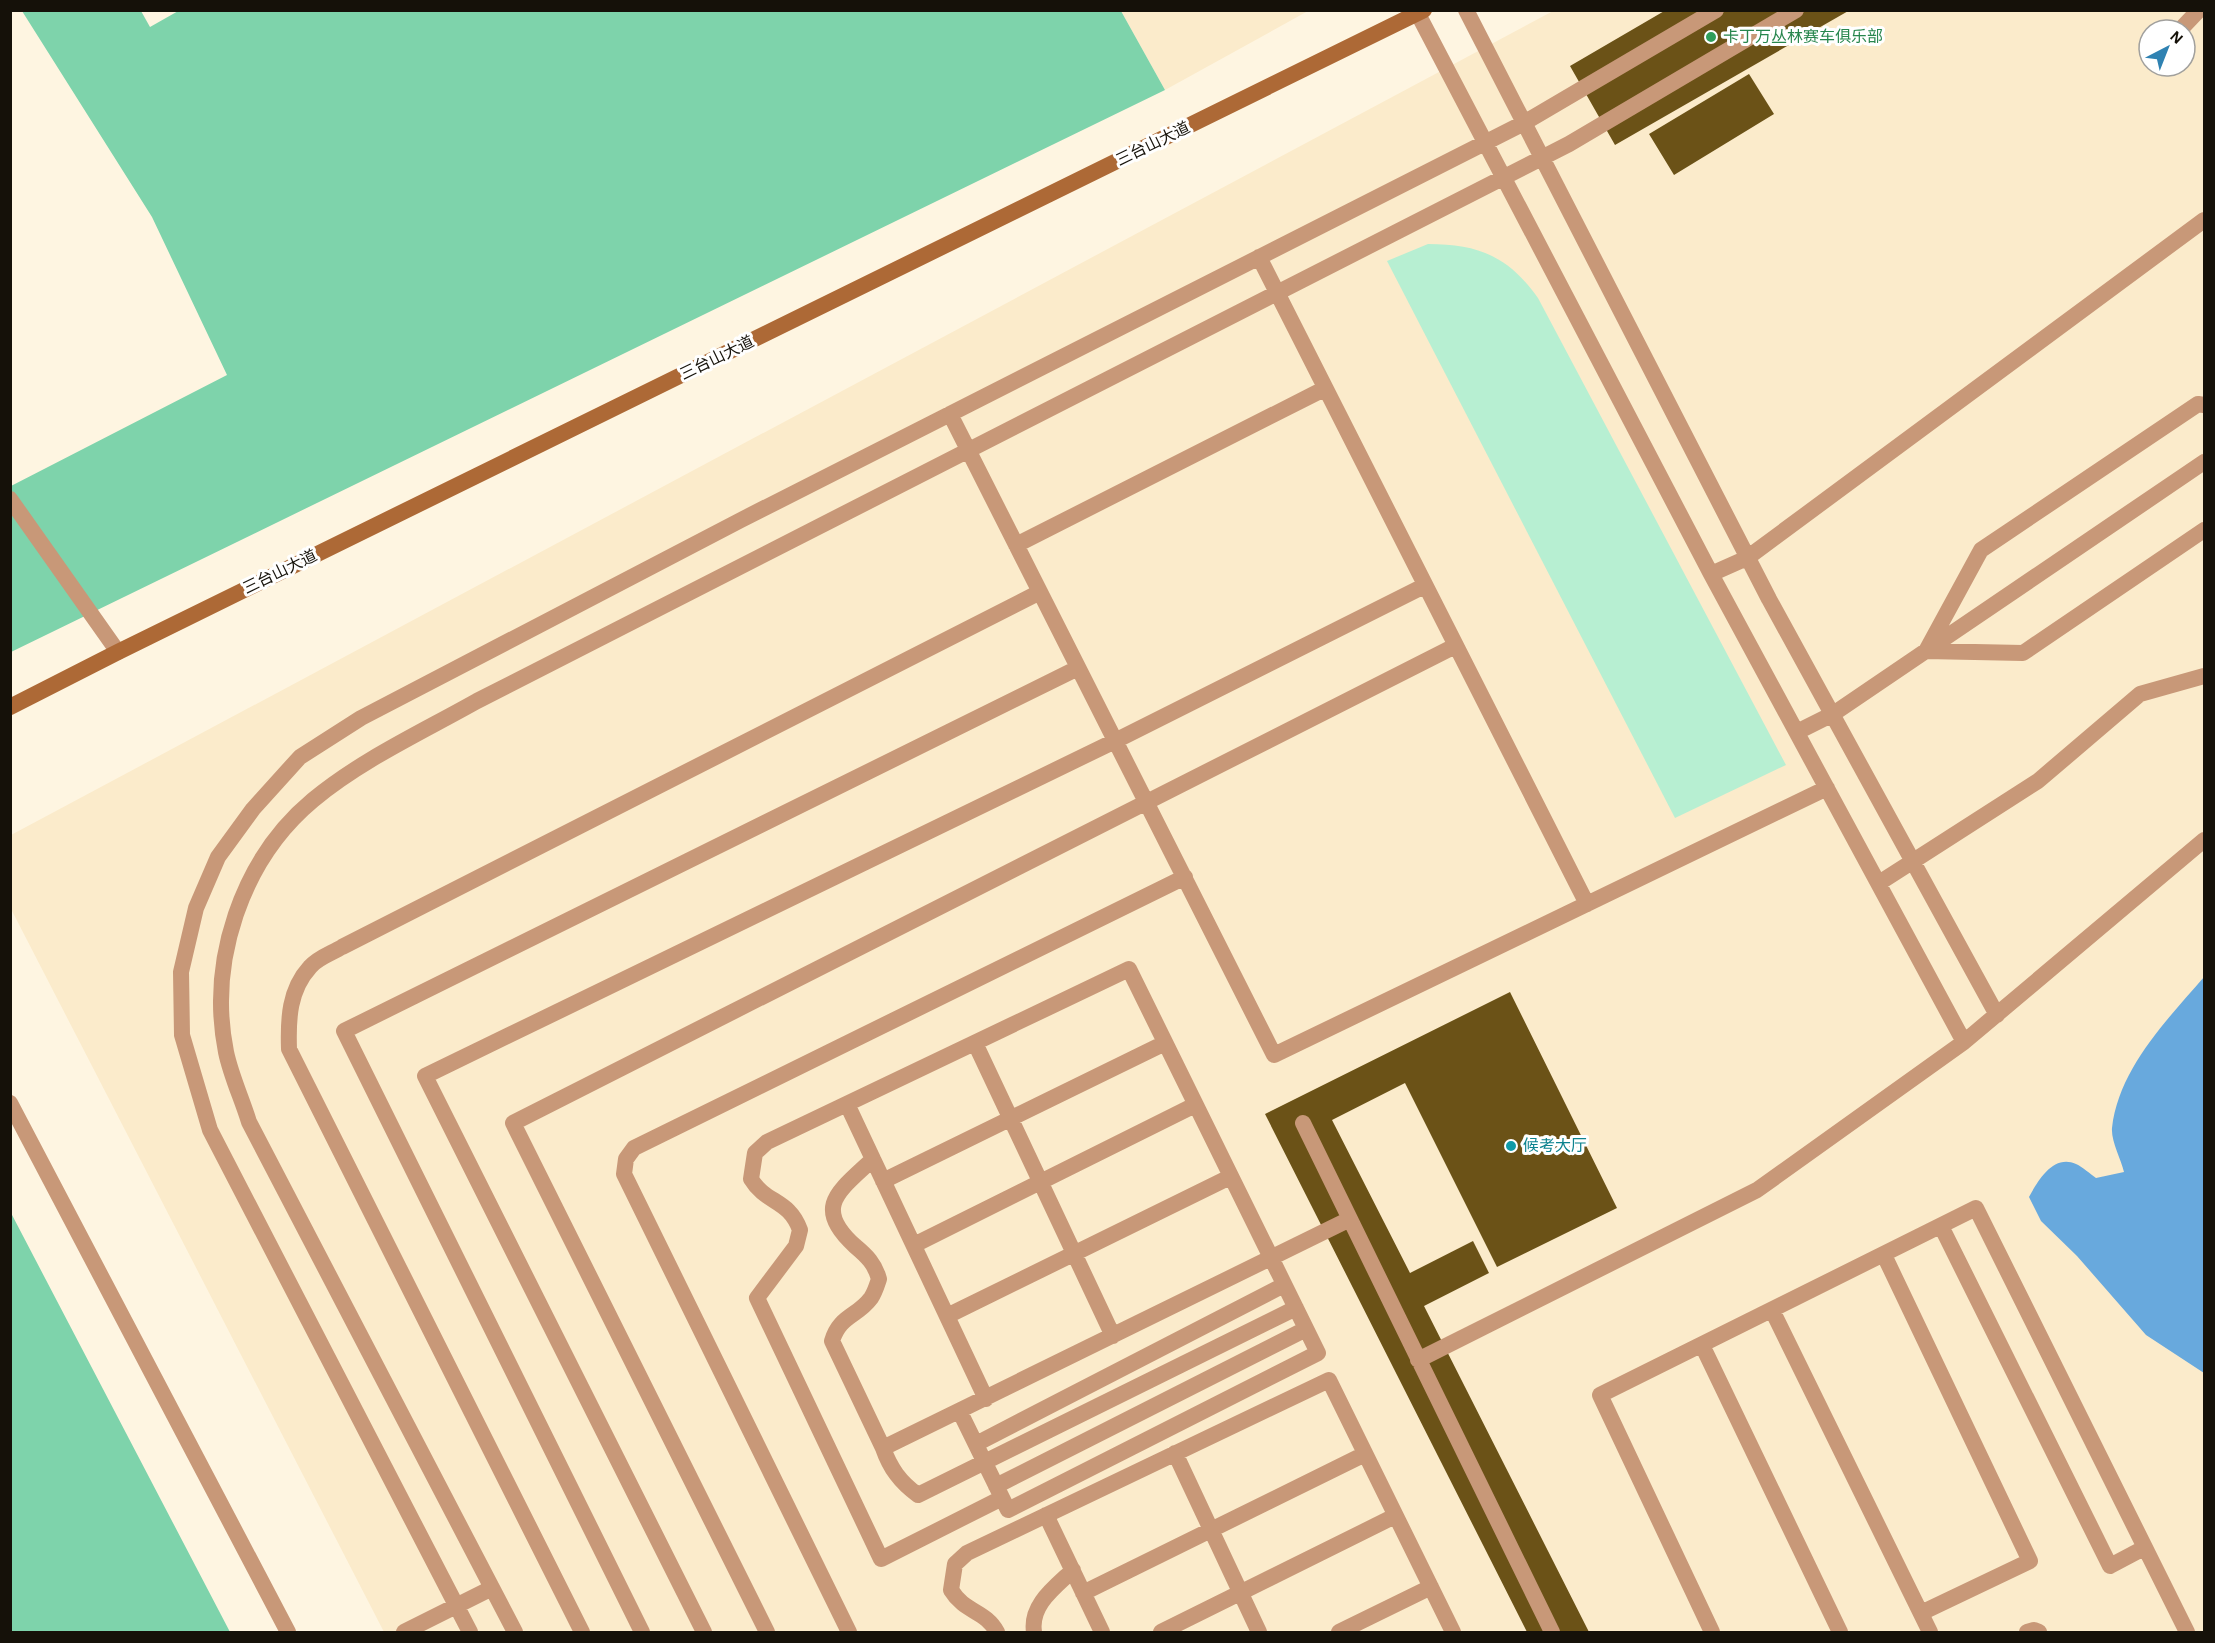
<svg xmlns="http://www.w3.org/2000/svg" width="2215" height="1643" viewBox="0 0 2215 1643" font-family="'Alegreya Sans','Noto Sans SC',sans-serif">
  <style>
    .built { fill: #fbebcb; fill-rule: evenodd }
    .green { fill: #b7efd2 }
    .forest { fill: #7ed3ab }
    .water { fill: #68a9dd }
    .building { fill: #6b5217 }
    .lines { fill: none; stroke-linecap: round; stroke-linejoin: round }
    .service { stroke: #c89878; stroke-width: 16 }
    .minor { stroke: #c89878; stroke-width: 16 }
    .secondary { stroke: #ad6936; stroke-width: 16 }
    .leisure-dot { fill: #2e9e5b; stroke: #fff; stroke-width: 2 }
    .culture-dot { fill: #0f9aa8; stroke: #fff; stroke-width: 2 }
    .labels { text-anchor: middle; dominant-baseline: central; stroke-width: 6; stroke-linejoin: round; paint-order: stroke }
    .leisure-label { font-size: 16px; fill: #27864d; stroke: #fff; text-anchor: start }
    .street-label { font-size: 16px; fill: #151109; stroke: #fff }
    .culture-label { font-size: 16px; fill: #0d838f; stroke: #fff; text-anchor: start }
  </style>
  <rect width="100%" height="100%" fill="#fef5e1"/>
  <path class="built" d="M1121,11H1308L1165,90Z
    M1553,11H2204V1632H384L11,909V835ZM2149,30H2185V66H2149Z"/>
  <path class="green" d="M1428,244C1478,244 1508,256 1538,298L1786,765L1675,818L1387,261Z"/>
  <path class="forest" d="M180,10L1121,11L1165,90L11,652V486L227,375L152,217L22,11H141L150,27Z
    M10,1213H11L230,1632H11Z"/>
  <path class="water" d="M2204,977V1373L2146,1335L2077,1256L2041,1221L2029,1197C2038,1181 2053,1154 2076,1164C2083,1167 2090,1174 2096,1178L2124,1172C2121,1159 2111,1141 2112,1128C2119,1068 2167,1020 2204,977Z"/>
  <path class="building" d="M1666,10H1850L1615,145L1570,66Z
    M1749,74L1774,114L1674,175L1649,134Z
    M1510,992L1617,1208L1497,1267L1405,1083L1332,1120L1410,1273L1473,1241L1489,1273L1424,1306L1589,1632H1527L1265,1114Z"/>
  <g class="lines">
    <path class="service" d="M1466,10L1769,599L1997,1015
      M1418,14L1711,574L1964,1042
      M2180,30L2199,10
      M1259,257L1587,904
      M2204,405L2198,404L1981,550L1926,651L2023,653L2204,530
      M950,414L1274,1055L1827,788
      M1016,545L1324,389
      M1711,574L1747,558L2204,220
      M1797,732L1833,714L2204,462
      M1879,883L2038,781L2140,694L2204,676
      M975,1043L1113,1336
      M847,1104L986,1399
      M1303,1123L1552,1632
      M873,1159C839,1191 812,1207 855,1246C867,1256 875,1264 879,1279C877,1285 875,1292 871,1298C857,1317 840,1315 832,1341L883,1448L1350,1219
      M883,1181L1165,1043
      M1941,1226L2110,1566L2144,1548
      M914,1245L1195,1105
      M1884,1255L2030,1561L1921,1613
      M1772,1310L1930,1632
      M947,1316L1230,1177
      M1702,1345L1840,1632
      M1418,1360L1757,1190L1964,1042L2204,840
      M960,1412L1008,1510L1318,1353L1129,969L767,1142L755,1153L751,1179C766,1204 789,1199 800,1230L796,1246L757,1298L881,1559L1002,1498
      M976,1444L1284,1285
      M883,1448C890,1468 900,1482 918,1495L1296,1308
      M1175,1453L1259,1632
      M996,1486L1306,1329
      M1046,1515L1102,1632
      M1083,1593L1365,1454
      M404,1632L492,1588
      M470,1632L210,1130L182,1035L181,972L196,908L218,857L253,809L300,757L361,718L741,520L1522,124L1716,10
      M515,1632L249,1122C242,1099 231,1076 226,1052C208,962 241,860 313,800C361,760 422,732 477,701L1569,144L1796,10
      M582,1632L289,1049C288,1019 289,990 310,967C317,958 332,953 342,947L1040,592
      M642,1632L344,1031L1078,668
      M704,1632L425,1076L1115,741L1424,586
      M767,1632L513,1123L1455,646
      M849,1632L624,1174L626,1159L634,1148L1185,877
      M997,1632C985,1610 965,1613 951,1590L955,1564L967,1553L1329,1380L1453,1632
      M1034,1632C1030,1605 1054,1588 1073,1570
      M1161,1632L1395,1516
      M1339,1632L1431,1587
      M1712,1632L1600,1395L1976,1208L2187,1632
      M2027,1632L2034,1630L2039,1632"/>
    <path class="minor" d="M10,499L118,652
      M10,1103L288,1632"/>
    <path class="secondary" d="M10,707L118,652L1424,10"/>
  </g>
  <circle class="leisure-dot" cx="1711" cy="37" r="6"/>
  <circle class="culture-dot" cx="1511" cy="1146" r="6"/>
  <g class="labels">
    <g class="leisure-label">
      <text x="1723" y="37">卡丁万丛林赛车俱乐部</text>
    </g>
    <g class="street-label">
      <text transform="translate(1153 144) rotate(-26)">三台山大道</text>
      <text transform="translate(717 358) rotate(-26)">三台山大道</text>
      <text transform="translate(280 572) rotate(-26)">三台山大道</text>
    </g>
    <g class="culture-label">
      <text x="1523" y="1146">候考大厅</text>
    </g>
  </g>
  <rect width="2215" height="1643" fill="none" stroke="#151109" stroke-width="24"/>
  <g transform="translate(2167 48) rotate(42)"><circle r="28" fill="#ffffff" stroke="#a1a09d" stroke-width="1.5"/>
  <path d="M0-4.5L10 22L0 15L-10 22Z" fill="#2f82b2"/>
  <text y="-9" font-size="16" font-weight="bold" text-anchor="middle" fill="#151109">N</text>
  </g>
</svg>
